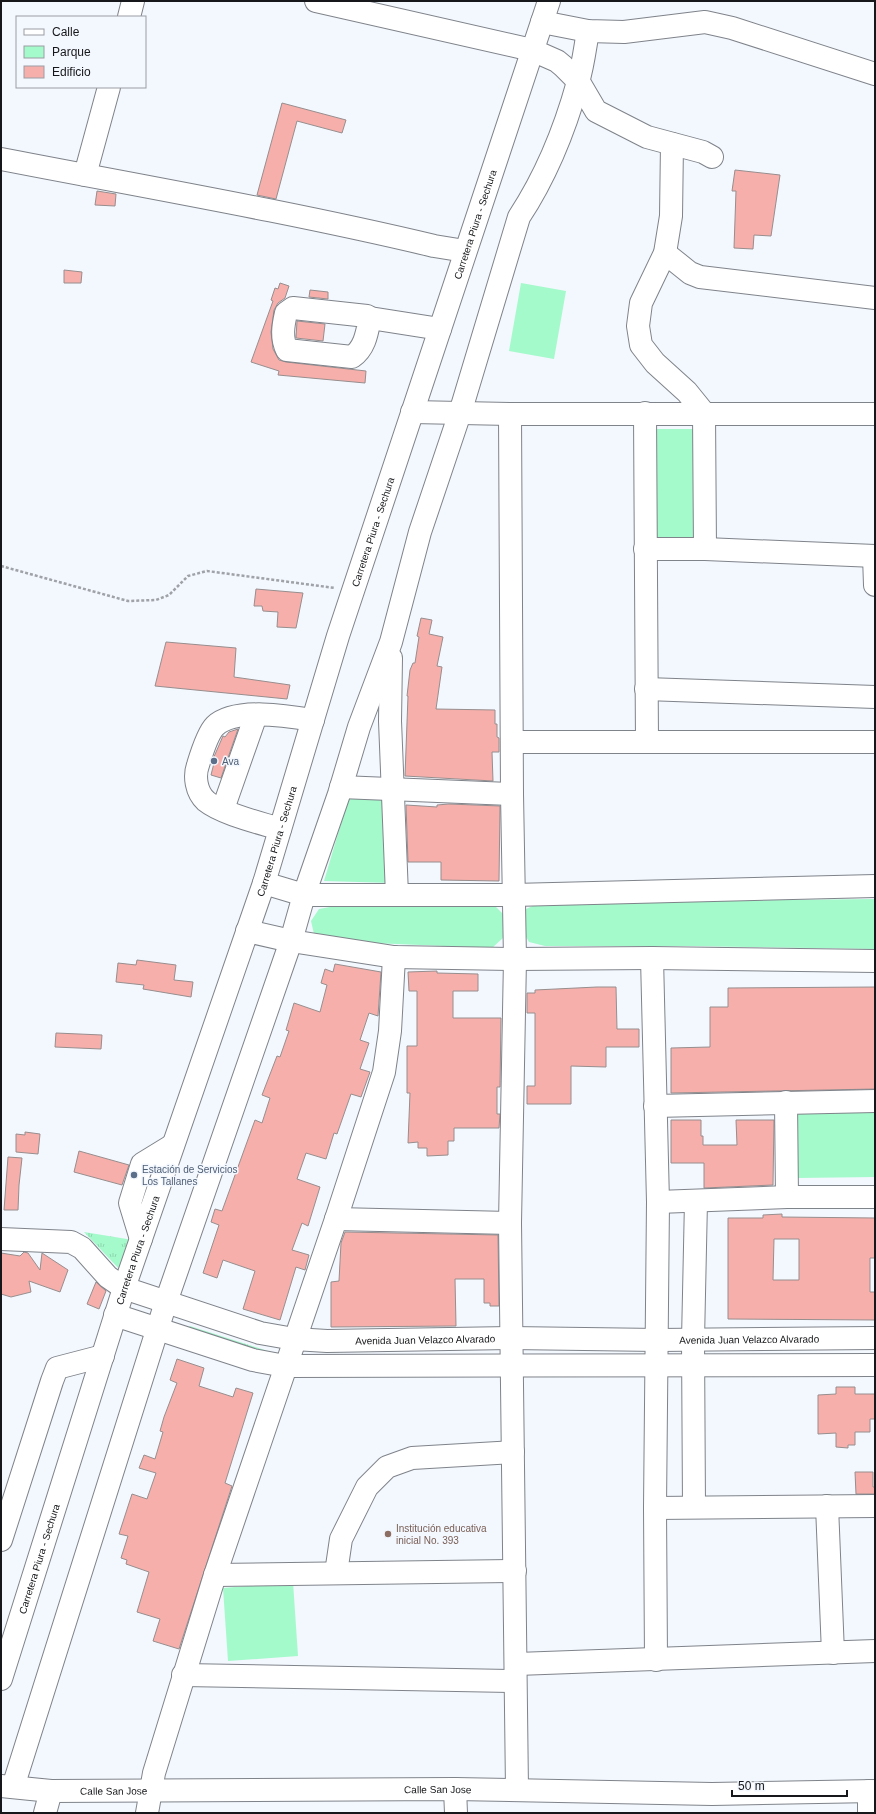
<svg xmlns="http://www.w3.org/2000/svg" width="876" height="1814" viewBox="0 0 876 1814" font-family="Helvetica,sans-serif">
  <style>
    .grass { fill: url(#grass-tufts) }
    .green { fill: #a4facb }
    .building { fill: #f7afab; stroke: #978e8e; fill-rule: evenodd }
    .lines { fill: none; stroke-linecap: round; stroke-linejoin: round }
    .minor-casing { stroke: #7f838a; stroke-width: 24 }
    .major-casing { stroke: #7f838a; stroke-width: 24 }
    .path { stroke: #9fa2a7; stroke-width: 2.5; stroke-dasharray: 3 2; stroke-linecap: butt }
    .minor { stroke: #fff; stroke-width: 22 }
    .major { stroke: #fff; stroke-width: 22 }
    .service-dot { fill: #5c6f8a; stroke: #f3f7fe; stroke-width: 1.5 }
    .education-dot { fill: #8d6e63; stroke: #f3f7fe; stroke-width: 1.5 }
    .labels { text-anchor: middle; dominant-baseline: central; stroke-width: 3; stroke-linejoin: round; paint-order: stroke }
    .street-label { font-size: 10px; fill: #16171a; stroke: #f3f7fe }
    .service-label { font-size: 10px; fill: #4e5e75; stroke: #f3f7fe; text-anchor: start }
    .education-label { font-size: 10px; fill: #785e54; stroke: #f3f7fe; text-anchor: start }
  </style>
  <defs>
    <pattern id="grass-tufts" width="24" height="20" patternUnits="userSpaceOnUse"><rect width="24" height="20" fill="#a4facb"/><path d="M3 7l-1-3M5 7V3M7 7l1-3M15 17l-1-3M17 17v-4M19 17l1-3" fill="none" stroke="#8cd6ae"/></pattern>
  </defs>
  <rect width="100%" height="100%" fill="#f3f7fe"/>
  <path class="grass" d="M84,1232L133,1240L122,1272Z
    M190,1326L280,1355L281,1358L187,1329Z"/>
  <path class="green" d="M521,283L566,291L554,359L509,351Z
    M656,429H698L699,538L657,539Z
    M350,793L389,795L392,883L324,881Z
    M875,899V949L688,946H545L529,942L521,928L526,909L539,903Z
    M495,906L503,914L508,926L503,938L492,948L324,941L314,934L311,921L319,909L330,907Z
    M875,1108V1177L797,1178V1109Z
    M293,1582L298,1656L228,1661L223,1588Z"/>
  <path class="building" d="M282,103L346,120L342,133L297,121L276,199L257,195Z
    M735,170L780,175L771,236L754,235L753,249L734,248L736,191H732Z
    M97,191L116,194L115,206L95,205Z
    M64,270L82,272L81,283H64Z
    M280,283L289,286L285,298L278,303L274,310L271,332L273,349L279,360L286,362L366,371L365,383L278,375L279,371L251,362L273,301L271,300L275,288L278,289Z
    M310,290L328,292V299L309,297Z
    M297,321L325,324L323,341L296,338Z
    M256,589L303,593L296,628L277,627L278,612L263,611L262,606H254Z
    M421,618L432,620L429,634L443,637L437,666L442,667L436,709L495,710V724H497V737L499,738V752H492L493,781L405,776L408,696H407L410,670L413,663H415L419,637L417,636Z
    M166,642L236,648L234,677L290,685L287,699L155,686Z
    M238,729L221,778L211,775L215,759H213L223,736L225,737L229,732Z
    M449,804L500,806L499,881L441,880V862H408L406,805L437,807V805Z
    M137,960L176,965L174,980L193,982L191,997L143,989L144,985L116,982L118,963L136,965Z
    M335,964L381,972L378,1016L369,1013L360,1040L369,1043L360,1069L370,1072L361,1097L351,1094L337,1134L334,1133L326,1159L306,1153L297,1179L320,1187L308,1226L302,1223L292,1250L309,1255L305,1270L296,1267L280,1320L243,1309L255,1271L223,1260L217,1278L203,1273L219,1225L211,1222L215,1209L222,1211L255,1120L262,1123L270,1098L262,1095L277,1056L280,1057L289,1031L286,1030L294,1003L320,1012L327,985L321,983L325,969L333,972Z
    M437,971V973L478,974V991H453V1018H501L500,1087H497V1114H500L499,1128H454V1141H448V1155L427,1156V1148H418V1142L408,1143L410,1093H407V1046H417V991H409L408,972Z
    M597,987H616L617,1029H639V1047H606V1067L571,1066V1104H527V1086H535V1013H527V993H535V990Z
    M875,987V1089L671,1093V1048L710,1047V1007H728V988Z
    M56,1033L102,1035L101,1049L55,1047Z
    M671,1120H701V1136H703V1145H737L736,1120H774L773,1185L704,1188V1163H671Z
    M25,1132L40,1134L38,1154L16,1152V1134L25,1135Z
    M79,1151L129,1165L122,1185L74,1172Z
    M8,1157L22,1158L19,1185L18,1210H4Z
    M782,1214V1217L875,1218V1258H870V1292H875V1320L728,1319V1218H763V1215ZM774,1239H799V1280H773Z
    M345,1232L498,1235L499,1306H490V1303H484V1279H455L456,1326L331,1327V1282L339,1281L341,1243Z
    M24,1252L28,1253L40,1270L42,1253L68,1270L60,1292L29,1281L31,1292L11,1297L1,1294V1253L20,1256Z
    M96,1282L106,1291L99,1309L87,1304Z
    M177,1359L204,1368L199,1386L233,1397L236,1388L253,1393L225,1483L232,1486L179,1649L153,1641L160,1619L137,1612L149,1572L126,1564L127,1560L121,1558L128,1536L119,1534L132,1494L147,1499L156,1473L139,1468L144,1455L155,1459L163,1432L160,1431L164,1417L177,1383L170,1380Z
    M836,1387H855V1394H875V1419H870V1432H855V1445H848V1448L836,1447V1433L818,1434V1395L836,1394Z
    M855,1472H873V1487H875V1494H856Z"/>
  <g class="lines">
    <defs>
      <g id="minor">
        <path d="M316,1L532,50L557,61L563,66L579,82L596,111L647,137L703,152L712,157"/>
        <path d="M129,17L133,1"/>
        <path d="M542,22L588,31L624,32L705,22L732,28L875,74"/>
        <path d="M672,144L671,216L665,253L641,303L638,326L641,345L655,363L687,392L704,413L705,549"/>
        <path d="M1,159C146,187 291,212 434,246L465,251"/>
        <path d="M85,175L109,87"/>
        <path d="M665,253L690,273L700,277L875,298"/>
        <path d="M293,308L367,316L370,318C367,333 365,348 352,357L287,350C281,338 283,326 286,313Z"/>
        <path d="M370,318L440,329"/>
        <path d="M412,412L510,414H875"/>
        <path d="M645,413L647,742"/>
        <path d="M510,414L512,794L515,959L510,1223L517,1790"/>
        <path d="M645,549H705L875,556"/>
        <path d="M874,556L875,585"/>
        <path d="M391,658L390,721L397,895"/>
        <path d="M646,689L875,697"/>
        <path d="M512,742H875"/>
        <path d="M341,787L512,794"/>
        <path d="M223,809L256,715"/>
        <path d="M280,829C261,823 222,814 206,801C196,792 194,776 198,765C201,755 208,733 215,726C235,707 289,716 313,720"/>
        <path d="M264,883L304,895H513L875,886"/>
        <path d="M247,931L291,941L394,957L515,959L652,958L875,961"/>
        <path d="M652,958L658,1202L655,1508L656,1660"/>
        <path d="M786,1102L787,1197"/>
        <path d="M655,1106L875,1101"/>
        <path d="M658,1202L787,1197H875"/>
        <path d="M336,1219L510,1223"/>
        <path id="s1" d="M1,1239L71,1242L82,1248L108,1277L124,1288L260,1333L294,1339L327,1341L511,1338L658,1340L875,1338"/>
        <path d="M141,1239L130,1203L142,1164L173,1145"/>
        <path d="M115,1315L253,1360L285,1366L875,1365"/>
        <path d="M827,1506L833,1653"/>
        <path d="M694,1507L693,1340L696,1201"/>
        <path d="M655,1508L875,1506"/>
        <path d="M1,1540L52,1381L57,1368L103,1356"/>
        <path d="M336,1573L341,1539L367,1487L387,1467L412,1458L513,1452"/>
        <path d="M215,1575L515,1571"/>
        <path d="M517,1664L875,1651"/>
        <path d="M183,1675L515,1681"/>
        <path id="s2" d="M1,1786L51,1791L455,1789L712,1794L875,1791"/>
        <path d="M13,1787L166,1302L291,941L304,895L339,794L359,727L391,642L420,532L460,413L519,217C546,176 565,129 578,82C583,66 585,48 588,31"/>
        <path d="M455,1789L456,1813"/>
        <path d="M45,1813L51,1791"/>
        <path d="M147,1813L154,1773L215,1575L336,1219L384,1072L390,1031L394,957"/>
        <path d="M869,1813V1791"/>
      </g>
      <g id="major">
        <path id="s3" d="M1,1679L124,1288L264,883L338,636L549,1"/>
      </g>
    </defs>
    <use href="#minor" class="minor-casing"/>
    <use href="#major" class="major-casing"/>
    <path class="path" d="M1,566L128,601L156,600L169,595L188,576L207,571L335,588"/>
    <use href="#minor" class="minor"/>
    <use href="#major" class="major"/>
  </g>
  <g class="service-dot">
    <circle cx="214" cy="761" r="4"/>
    <circle cx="134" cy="1175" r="4"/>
  </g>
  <circle class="education-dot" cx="388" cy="1534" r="4"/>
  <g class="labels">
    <g class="street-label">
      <text stroke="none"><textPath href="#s3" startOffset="1530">Carretera Piura - Sechura</textPath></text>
      <text stroke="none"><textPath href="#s3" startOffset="1206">Carretera Piura - Sechura</textPath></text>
      <text stroke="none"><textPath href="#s3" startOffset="882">Carretera Piura - Sechura</textPath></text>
      <text stroke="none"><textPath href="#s3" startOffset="450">Carretera Piura - Sechura</textPath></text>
      <text stroke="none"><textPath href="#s1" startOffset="450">Avenida Juan Velazco Alvarado</textPath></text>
      <text stroke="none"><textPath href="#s1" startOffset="774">Avenida Juan Velazco Alvarado</textPath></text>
      <text stroke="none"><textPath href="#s3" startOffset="126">Carretera Piura - Sechura</textPath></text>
      <text stroke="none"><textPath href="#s2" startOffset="437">Calle San Jose</textPath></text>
      <text stroke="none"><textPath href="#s2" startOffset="113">Calle San Jose</textPath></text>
    </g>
    <g class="service-label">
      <text x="222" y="761">Ava</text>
      <text x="142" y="1169">Estación de Servicios<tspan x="142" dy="12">Los Tallanes</tspan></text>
    </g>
    <g class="education-label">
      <text x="396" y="1528">Institución educativa<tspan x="396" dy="12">inicial No. 393</tspan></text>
    </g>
  </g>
  <rect width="876" height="1814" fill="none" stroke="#16171a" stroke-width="4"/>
  <rect x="16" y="16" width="130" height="72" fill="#f3f7fe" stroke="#9b9da3"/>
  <rect x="24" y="29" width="20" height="6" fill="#ffffff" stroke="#9b9da3"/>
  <text x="52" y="36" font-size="12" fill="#16171a">Calle</text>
  <rect x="24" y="46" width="20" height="12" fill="#a4facb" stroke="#9b9da3"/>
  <text x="52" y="56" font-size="12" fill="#16171a">Parque</text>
  <rect x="24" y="66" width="20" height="12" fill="#f7afab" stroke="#9b9da3"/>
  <text x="52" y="76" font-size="12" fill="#16171a">Edificio</text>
  <path d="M732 1790v6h115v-6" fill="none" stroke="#16171a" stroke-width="2"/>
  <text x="738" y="1790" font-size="12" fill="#16171a" stroke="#f3f7fe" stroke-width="3" paint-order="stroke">50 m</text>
</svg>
